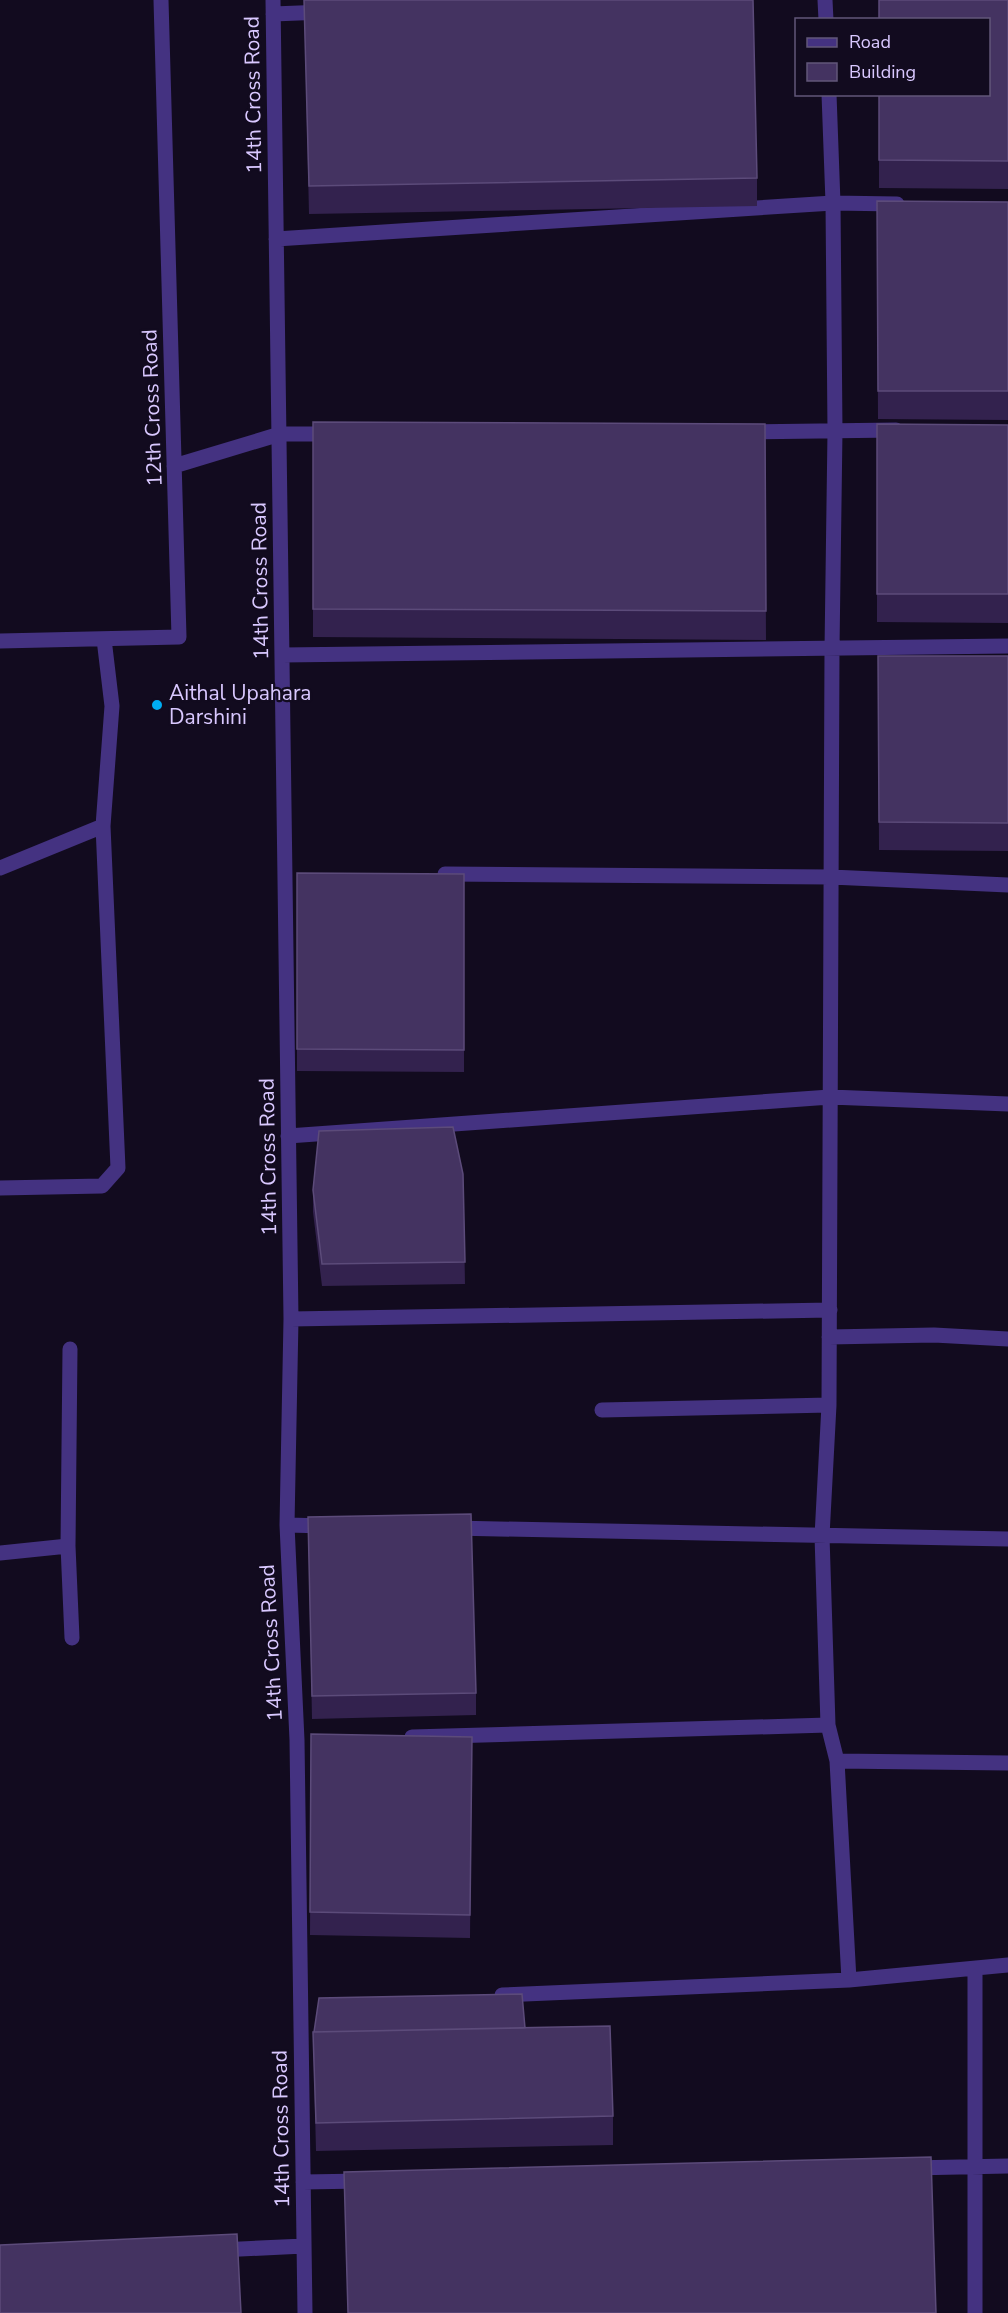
<svg xmlns="http://www.w3.org/2000/svg" width="1008" height="2313" viewBox="0 0 1008 2313" font-family="'Nunito Sans',sans-serif">
  <style>
    .lines { fill: none; stroke-linecap: round; stroke-linejoin: round }
    .minor { stroke: #443281; stroke-width: 15 }
    .wall { fill: #33224e }
    .building { fill: #443361; stroke: #5c4b7a; stroke-width: 1.5 }
    .poi-dot { fill: #00adf3; stroke: #120b1f; stroke-width: 2 }
    .labels { text-anchor: middle; dominant-baseline: central; stroke-width: 4.5; stroke-linejoin: round; paint-order: stroke }
    .street-label { font-size: 21px; fill: #d9c8ff; stroke: #120b1f }
    .poi-label { font-size: 21px; fill: #d9c8ff; stroke: #120b1f; text-anchor: start }
  </style>
  <rect width="100%" height="100%" fill="#120b1f"/>
  <g class="lines">
    <path class="minor" d="M273,0L291,1319L287,1525L297,1740L305,2313
      M825,0L826,20
      M273,14L324,12
      M829,94L833,203L835,431L832,649L829,1405L822,1536L828,1725L837,1761L849,1980
      M276,239L833,203L897,204
      M746,432L896,430
      M174,466L280,434H332
      M0,641L179,637L161,0
      M282,655L1008,646
      M0,868L103,826L112,706L104,639
      M445,874L831,877L1008,885
      M288,1136L830,1097L1008,1104
      M0,1188L102,1186L118,1168L103,826
      M291,1319L830,1310
      M829,1337L934,1335L1008,1339
      M602,1410L829,1405
      M287,1525L327,1526
      M453,1528L1008,1539
      M68,1546L72,1638
      M0,1553L68,1546L70,1349
      M412,1737L828,1725
      M837,1761L1008,1763
      M975,1969V2313
      M502,1995L849,1980L1008,1965
      M911,2168L1008,2166
      M303,2182L363,2181
      M220,2250L304,2246"/>
  </g>
  <path class="wall" d="M304,0L757,178V206L309,214Z
    M1008,0V189L879,188V94Z
    M877,201L1008,202V420L878,419Z
    M313,422L765,424L766,640L313,637Z
    M877,424L1008,425V623L877,622Z
    M878,656H1008V851L879,850Z
    M297,873L464,874V1072L297,1071Z
    M463,1174L465,1284L322,1286L313,1212V1190Z
    M308,1517L476,1693V1715L312,1719Z
    M311,1734L472,1737L470,1938L310,1935Z
    M525,2028L613,2116V2145L316,2151L313,2032Z
    M344,2172L936,2313H348Z"/>
  <path class="building" d="M304,0H753L757,178L309,186Z
    M879,0H1008V161L879,160V94H988V20H879Z
    M877,201L1008,202V391H878Z
    M313,422L765,424L766,611L313,609Z
    M877,424L1008,425V594H877Z
    M878,656H1008V823L879,822Z
    M297,873L464,874V1050L297,1049Z
    M453,1127L463,1174L465,1262L322,1264L313,1190L319,1131Z
    M471,1514L476,1693L312,1696L308,1517Z
    M311,1734L472,1737L470,1915L310,1912Z
    M522,1994L525,2028L314,2032L319,1998Z
    M610,2026L613,2116L316,2123L313,2032Z
    M931,2157L936,2313H348L344,2172Z
    M237,2234L241,2313H0V2245Z"/>
  <circle class="poi-dot" cx="157" cy="705" r="6"/>
  <g class="labels">
    <g class="street-label">
      <text transform="translate(253 95) rotate(-91)">14th Cross Road</text>
      <text transform="translate(152 408) rotate(-92)">12th Cross Road</text>
      <text transform="translate(260 581) rotate(-91)">14th Cross Road</text>
      <text transform="translate(268 1157) rotate(-91)">14th Cross Road</text>
      <text transform="translate(271 1643) rotate(-93)">14th Cross Road</text>
      <text transform="translate(281 2129) rotate(-91)">14th Cross Road</text>
    </g>
    <g class="poi-label">
      <text x="169" y="693">Aithal Upahara<tspan x="169" dy="24">Darshini</tspan></text>
    </g>
  </g>
  <rect x="795" y="18" width="195" height="78" fill="#120b1f" stroke="#625779" stroke-width="1.5"/>
  <rect x="807" y="38" width="30" height="9" fill="#443281" stroke="#625779" stroke-width="1.5"/>
  <text x="849" y="48" font-size="18" fill="#d9c8ff">Road</text>
  <rect x="807" y="63" width="30" height="18" fill="#443361" stroke="#625779" stroke-width="1.5"/>
  <text x="849" y="78" font-size="18" fill="#d9c8ff">Building</text>
</svg>
